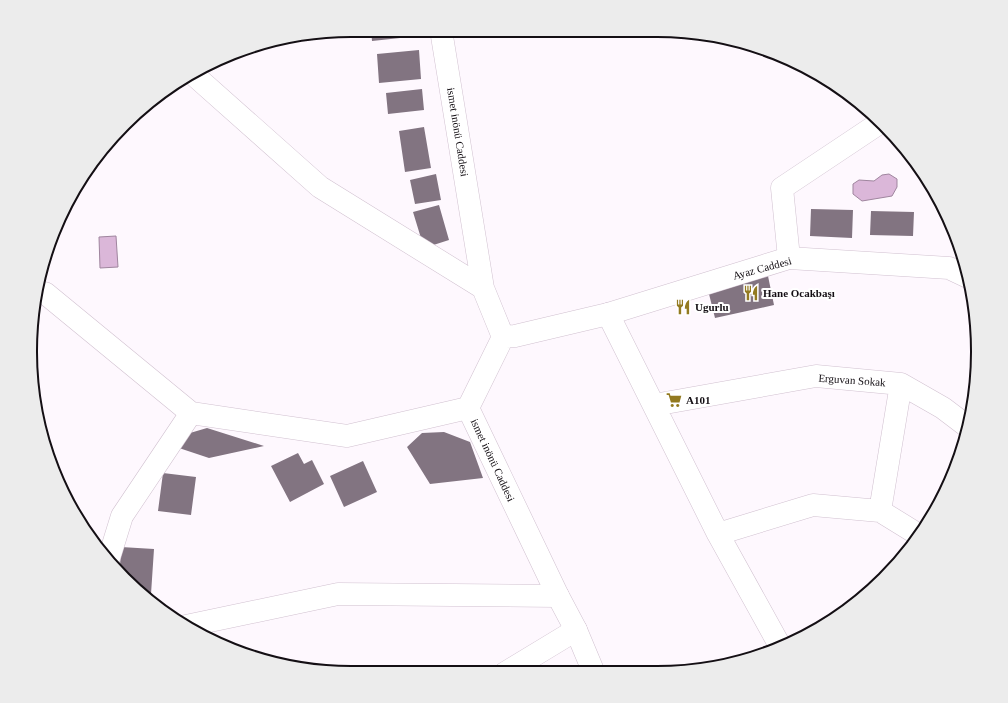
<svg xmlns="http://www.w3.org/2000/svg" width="1008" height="703" viewBox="0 0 1008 703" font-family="'Times New Roman',serif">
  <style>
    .water { fill: #dbb7d9; stroke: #9f859e }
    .building { fill: #827481 }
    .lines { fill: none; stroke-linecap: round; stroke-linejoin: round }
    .street-casing { stroke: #d1c1d0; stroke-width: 23 }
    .secondary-casing { stroke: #d1c1d0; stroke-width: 23 }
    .street { stroke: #fff; stroke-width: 22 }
    .secondary { stroke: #fff; stroke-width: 22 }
    .labels { text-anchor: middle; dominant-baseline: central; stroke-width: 4; stroke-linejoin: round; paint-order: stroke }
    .street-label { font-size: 11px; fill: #140f14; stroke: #fff }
    .poi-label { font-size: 11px; font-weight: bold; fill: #140f14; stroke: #fff; text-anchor: start }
    .rim { fill: none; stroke: #140f14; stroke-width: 2 }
  </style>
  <rect width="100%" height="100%" fill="#fef8fe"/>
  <path class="water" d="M889,174L897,179V187L892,196L862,201L853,194V184L859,180L874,181L882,175Z
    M116,236L118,267L100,268L99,237Z"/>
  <path class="building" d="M371,30H419V36L372,41Z
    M419,50L421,79L379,83L377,54Z
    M422,89L424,110L388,114L386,93Z
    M424,127L431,168L405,172L399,131Z
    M436,174L441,200L415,204L410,180Z
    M439,205L449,240L424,248L413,212Z
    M811,209L853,210L852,238L810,236Z
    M871,211L914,212L913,236L870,235Z
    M768,276L774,305L715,318L708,290Z
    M207,428L264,446L209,458L179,448L190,433Z
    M444,432L470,442L483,478L430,484L407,447L422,433Z
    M298,453L304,464L312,460L324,484L290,502L271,466Z
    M363,461L377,492L344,507L330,476Z
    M163,473L196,477L191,515L158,511Z
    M121,547L154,549L151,594H142L124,579L115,566L120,567Z"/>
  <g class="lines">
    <defs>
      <path id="street" d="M789,258L782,188L881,122
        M608,314L718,534L780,646
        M654,405L816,376L901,384L943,408L968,427
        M880,511L901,384
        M718,534L813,505L880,511L919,535
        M109,558L122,516L191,413
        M186,626L338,594L558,596
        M505,673L576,630"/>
      <path id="secondary" d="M441,30L483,288L503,337L468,408
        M194,75L320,187L483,288
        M37,293H45L191,413L347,436L468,408
        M503,337L515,336L608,314L789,258L949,268L968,277
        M468,408L558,596L576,630L594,673"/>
    </defs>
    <use href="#street" class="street-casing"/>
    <use href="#secondary" class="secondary-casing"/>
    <use href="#street" class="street"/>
    <use href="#secondary" class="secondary"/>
  </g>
  <defs>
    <symbol id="restaurant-bare" viewBox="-9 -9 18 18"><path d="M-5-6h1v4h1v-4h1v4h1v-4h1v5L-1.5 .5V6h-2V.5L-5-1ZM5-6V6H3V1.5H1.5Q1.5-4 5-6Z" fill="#937a20" stroke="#fff" stroke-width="2.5" paint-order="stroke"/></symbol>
    <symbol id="supermarket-bare" viewBox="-9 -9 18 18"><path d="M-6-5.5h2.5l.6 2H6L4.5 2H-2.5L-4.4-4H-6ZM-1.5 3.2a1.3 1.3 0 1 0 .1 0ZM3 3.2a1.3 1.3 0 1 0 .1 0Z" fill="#937a20" stroke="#fff" stroke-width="2.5" paint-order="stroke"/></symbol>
  </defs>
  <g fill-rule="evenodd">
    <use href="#restaurant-bare" x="740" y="282" width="22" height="22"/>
    <use href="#restaurant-bare" x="672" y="296" width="22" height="22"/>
    <use href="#supermarket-bare" x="663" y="389" width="22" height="22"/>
  </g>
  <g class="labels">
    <g class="street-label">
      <text transform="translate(458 132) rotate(81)">ismet inönü Caddesi</text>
      <text transform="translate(762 268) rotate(-15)">Ayaz Caddesi</text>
      <text transform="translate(852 380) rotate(4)">Erguvan Sokak</text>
      <text transform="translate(493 460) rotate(65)">ismet inönü Caddesi</text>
    </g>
    <g class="poi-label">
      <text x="763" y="293">Hane Ocakbaşı</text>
      <text x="695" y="307">Ugurlu</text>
      <text x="686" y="400">A101</text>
    </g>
  </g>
  <path d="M0 0H1008V703H0ZM351 37H657A314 314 0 0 1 971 351V352A314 314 0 0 1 657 666H351A314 314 0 0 1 37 352V351A314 314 0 0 1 351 37Z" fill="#ececec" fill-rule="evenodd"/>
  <path class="rim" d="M351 37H657A314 314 0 0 1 971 351V352A314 314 0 0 1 657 666H351A314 314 0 0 1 37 352V351A314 314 0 0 1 351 37Z"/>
</svg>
